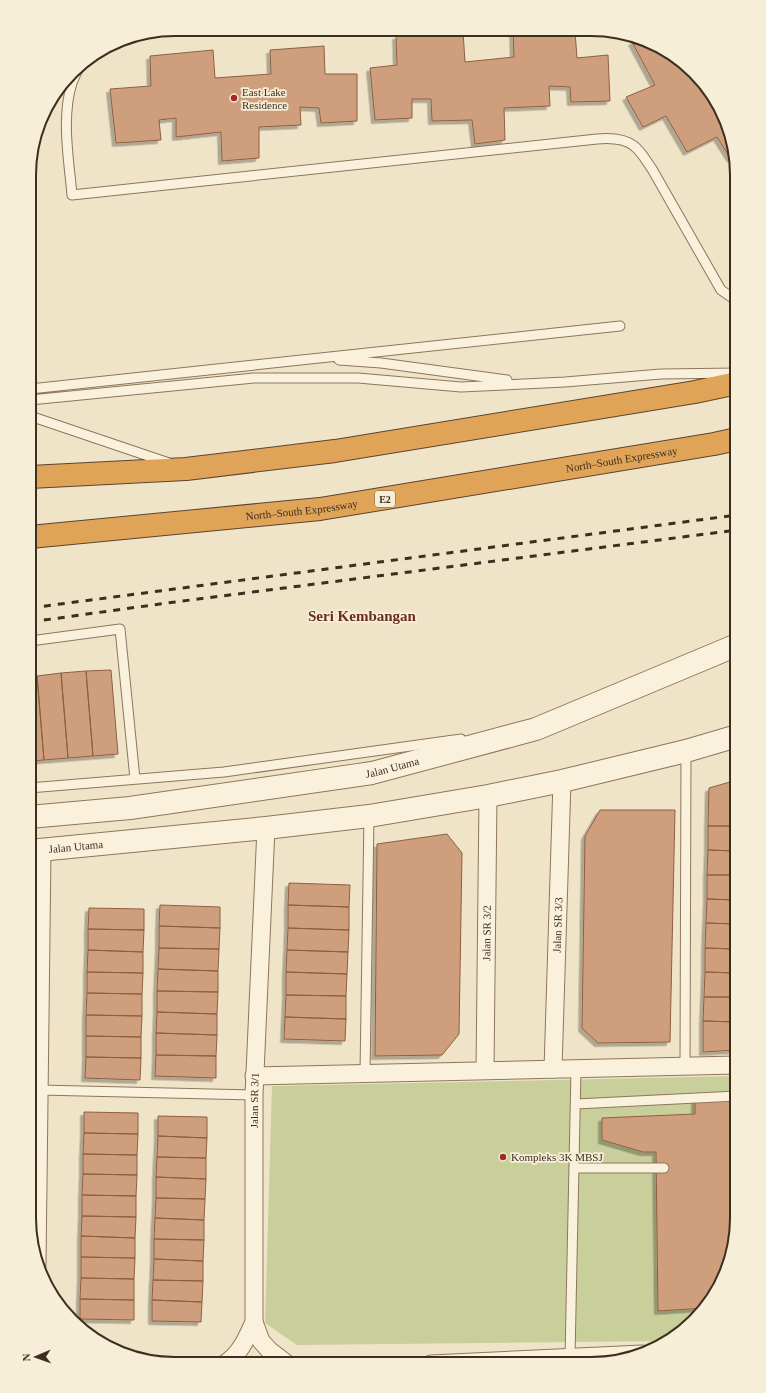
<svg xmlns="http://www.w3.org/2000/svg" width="766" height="1393" viewBox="0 0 766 1393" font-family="'Times New Roman',serif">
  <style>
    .garden { fill: #c9cf9b }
    .building { fill: #cf9f7d; stroke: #8d5f41; filter: url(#shadow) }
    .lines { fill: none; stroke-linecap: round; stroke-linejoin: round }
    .service-casing { stroke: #8d765c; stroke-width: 11 }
    .minor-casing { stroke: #8d765c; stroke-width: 19 }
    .tertiary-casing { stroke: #8d765c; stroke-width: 24 }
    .motorway-casing { stroke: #5b4430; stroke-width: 24 }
    .service { stroke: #faf1dc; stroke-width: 9 }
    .minor { stroke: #faf1dc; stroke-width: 17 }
    .tertiary { stroke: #faf1dc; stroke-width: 22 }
    .motorway { stroke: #e0a458; stroke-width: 22 }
    .rail { stroke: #3d2e20; stroke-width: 3; stroke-dasharray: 7 7; stroke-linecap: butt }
    .poi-dot { fill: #9e2a2b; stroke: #f7eed8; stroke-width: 1.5 }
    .labels { text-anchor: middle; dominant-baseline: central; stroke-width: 3.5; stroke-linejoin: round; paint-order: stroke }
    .shield { fill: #f7eed8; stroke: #756857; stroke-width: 1 }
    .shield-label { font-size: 10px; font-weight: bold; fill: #3d2e20 }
    .poi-label { font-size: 11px; fill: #3d2e20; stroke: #f7eed8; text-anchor: start }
    .street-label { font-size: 11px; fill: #3d2e20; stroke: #f7eed8 }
    .district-label { font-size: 15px; font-weight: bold; fill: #6b2e1e; stroke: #f7eed8 }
    .rim { fill: none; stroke: #3d2e20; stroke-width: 2 }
  </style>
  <defs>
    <filter id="shadow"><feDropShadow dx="-3.5" dy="3.5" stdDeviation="0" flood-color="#0004"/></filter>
  </defs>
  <rect width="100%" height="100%" fill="#f0e4c8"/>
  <path class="garden" d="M737,1076V1228L726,1274L707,1307L680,1334L667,1341L297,1345L265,1323L272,1086Z"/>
  <path class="building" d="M463,31L465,62L514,57L513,31H575L577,58L608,55L610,101L571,102L570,87L549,86L550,106L504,108L505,140L475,144L472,120L432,121L431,99H412V118L375,120L370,68L397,65L396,36Z
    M637,40L687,65L729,128L734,157L731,159L717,137L687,152L666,116L643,127L626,97L655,85L632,42Z
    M324,46L325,74H357V121L321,123L319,108L300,107L301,125L259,127V158L222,161L221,132L176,137V118L159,120L161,140L116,143L110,89L151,86L150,56L213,50L215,78L271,74L270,50Z
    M111,670L118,754L93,756L86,671Z
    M86,671L93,756L68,758L61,673Z
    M61,673L68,758L44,760L37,676Z
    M30,676H37L44,760L30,761Z
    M737,780V826H708L709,788Z
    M600,810H675L670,1042L598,1043L582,1028L585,836Z
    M708,826H737V851L708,850Z
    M447,834L462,853L459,1034L442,1055L375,1056L377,844Z
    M708,850L737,851V875H707Z
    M707,875H737V900L707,899Z
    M289,883L350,885L349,907L288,905Z
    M707,899L737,900V924L706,923Z
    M160,905L220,907V928L159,926Z
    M288,905L349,907V930L288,928Z
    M89,908L144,909V930L88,929Z
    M706,923L737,924V949L705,948Z
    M159,926L220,928L219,949L159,948Z
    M288,928L349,930L348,952L287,950Z
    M88,929L144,930L143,952L88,950Z
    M159,948L219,949L218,971L158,969Z
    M705,948L737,949V973L705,972Z
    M88,950L143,952V973L87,972Z
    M287,950L348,952L347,974L286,972Z
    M158,969L218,971V992L157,991Z
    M87,972L143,973L142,994L87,993Z
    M286,972L347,974L346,996L286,995Z
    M705,972L737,973V997H704Z
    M157,991L218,992L217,1014L157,1012Z
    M87,993L142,994V1016L86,1015Z
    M286,995L346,996V1019L285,1017Z
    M704,997H737V1022L703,1021Z
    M157,1012L217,1014V1035L156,1033Z
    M86,1015L142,1016L141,1037L86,1036Z
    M285,1017L346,1019L345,1041L284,1039Z
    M703,1021L737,1022V1050L703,1052Z
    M156,1033L217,1035L216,1056L156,1055Z
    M86,1036L141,1037V1058L86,1057Z
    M156,1055L216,1056V1078L155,1076Z
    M86,1057L141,1058L140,1080L85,1078Z
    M737,1098V1228L726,1274L705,1308L658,1311L656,1152H643L602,1140V1118L695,1114V1099Z
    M84,1112L138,1113V1134L84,1133Z
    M158,1116L207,1117V1138L158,1136Z
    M84,1133L138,1134L137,1155L83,1154Z
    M158,1136L207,1138L206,1158L157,1157Z
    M83,1154L137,1155V1175L83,1174Z
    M157,1157L206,1158V1179L156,1177Z
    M83,1174L137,1175L136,1196L82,1195Z
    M156,1177L206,1179L205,1199L156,1198Z
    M82,1195L136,1196V1217L82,1216Z
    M156,1198L205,1199L204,1220L155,1218Z
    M82,1216L136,1217L135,1238L81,1236Z
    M155,1218L204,1220V1240L154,1239Z
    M81,1236L135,1238V1258L81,1257Z
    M154,1239L204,1240L203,1261L154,1259Z
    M81,1257L135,1258L134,1279L81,1278Z
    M154,1259L203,1261V1281L153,1280Z
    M81,1278L134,1279V1300L80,1299Z
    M153,1280L203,1281L202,1302L152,1300Z
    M80,1299L134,1300V1320L80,1319Z
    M152,1300L202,1302L201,1322L152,1321Z"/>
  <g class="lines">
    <defs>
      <path id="service" d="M81,64C78,70 74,77 72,83C61,118 69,160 72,195L597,139C608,138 624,138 634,146C641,151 647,162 652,169L721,290L737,301
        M339,360L381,363L507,380
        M30,389L620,326
        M30,400L254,378H358L461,387L565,382L661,374L737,373
        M30,416L169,463
        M30,641L120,629L135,779
        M29,788L224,772L461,739
        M685,1066L686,752
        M365,1073L369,816
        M39,1090L254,1095
        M576,1104L737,1096
        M574,1168H664
        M570,1357L576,1069"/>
      <g id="minor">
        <path id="s1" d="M553,1069L562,781"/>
        <path id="s2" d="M485,1070L488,796"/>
        <path d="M254,1076L737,1065"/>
        <path d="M37,1266L42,850"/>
        <path d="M254,1322L261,1341L269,1350L286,1363"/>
        <path id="s3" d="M226,1363C241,1353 247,1337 254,1322V1095L266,828"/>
        <path d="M431,1364L642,1354"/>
      </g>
      <g id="tertiary">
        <path id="s4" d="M29,817L130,808L372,773L536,729L737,645"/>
        <path id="s5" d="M29,851L266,828L369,816L488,796L562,781L686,751L737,736"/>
      </g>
      <g id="motorway">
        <path d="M30,477L186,469L335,451L695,392L737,383"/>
        <path id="s6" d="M30,537L320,509L714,444L737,439"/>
      </g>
    </defs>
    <use href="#service" class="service-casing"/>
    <use href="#minor" class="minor-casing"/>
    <use href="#tertiary" class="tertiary-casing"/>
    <use href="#motorway" class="motorway-casing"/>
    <use href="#service" class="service"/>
    <use href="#minor" class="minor"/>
    <use href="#tertiary" class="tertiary"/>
    <use href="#motorway" class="motorway"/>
    <path class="rail" d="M30,608L737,515
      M30,622L167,603L737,530"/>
  </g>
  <g class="poi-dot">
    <circle cx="234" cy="98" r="4"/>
    <circle cx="503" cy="1157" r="4"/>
  </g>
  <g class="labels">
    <rect class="shield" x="375" y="491" width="20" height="16" rx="3"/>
    <g class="shield-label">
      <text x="385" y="499">E2</text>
    </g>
    <g class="poi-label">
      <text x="242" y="92">East Lake<tspan x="242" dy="13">Residence</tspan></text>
      <text x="511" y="1157">Kompleks 3K MBSJ</text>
    </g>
    <g class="street-label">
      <text stroke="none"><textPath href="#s6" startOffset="597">North–South Expressway</textPath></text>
      <text stroke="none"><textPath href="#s6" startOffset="273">North–South Expressway</textPath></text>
      <text stroke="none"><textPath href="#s4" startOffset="367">Jalan Utama</textPath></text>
      <text stroke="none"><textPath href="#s5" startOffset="47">Jalan Utama</textPath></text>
      <text stroke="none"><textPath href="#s1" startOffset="144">Jalan SR 3/3</textPath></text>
      <text stroke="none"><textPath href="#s2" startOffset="137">Jalan SR 3/2</textPath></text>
      <text stroke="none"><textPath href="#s3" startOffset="272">Jalan SR 3/1</textPath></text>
    </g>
    <g class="district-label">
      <text x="362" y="616">Seri Kembangan</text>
    </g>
  </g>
  <path d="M0 0H766V1393H0ZM175 36H591A139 139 0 0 1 730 175V1218A139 139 0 0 1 591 1357H175A139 139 0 0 1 36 1218V175A139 139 0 0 1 175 36Z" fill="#f7eed8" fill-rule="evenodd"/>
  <path class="rim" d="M175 36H591A139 139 0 0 1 730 175V1218A139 139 0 0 1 591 1357H175A139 139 0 0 1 36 1218V175A139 139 0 0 1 175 36Z"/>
  <g transform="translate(36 1357) rotate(268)" stroke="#f7eed8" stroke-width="3" paint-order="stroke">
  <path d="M0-3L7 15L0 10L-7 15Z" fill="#3d2e20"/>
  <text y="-6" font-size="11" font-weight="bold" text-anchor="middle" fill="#3d2e20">N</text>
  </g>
</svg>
